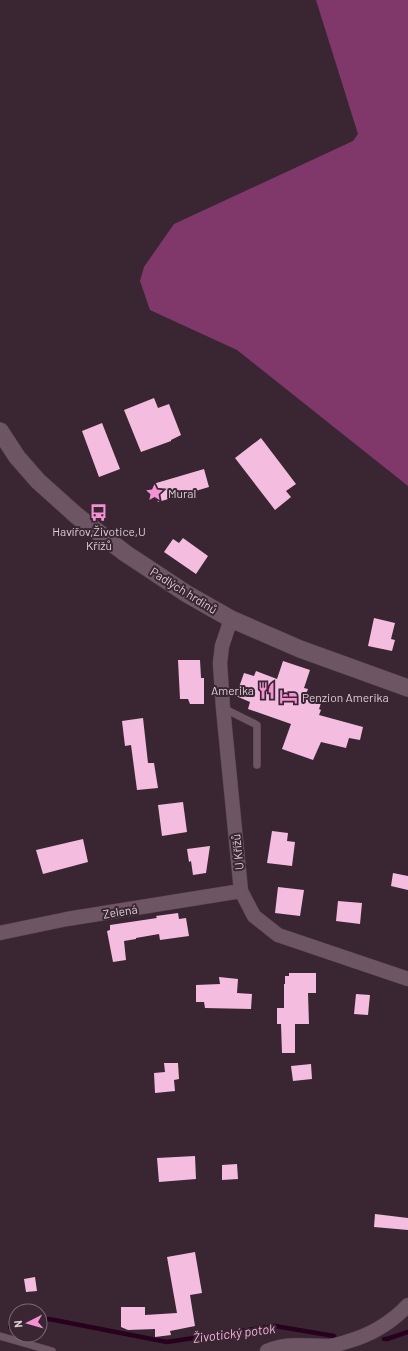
<svg xmlns="http://www.w3.org/2000/svg" width="408" height="1351" viewBox="0 0 408 1351" font-family="Barlow,sans-serif">
  <style>
    .green { fill: #80386b }
    .lines { fill: none; stroke-linecap: round; stroke-linejoin: round }
    .stream { stroke: #28011e; stroke-width: 4.5 }
    .building { fill: #f4bde0 }
    .service-casing { stroke: #55444f; stroke-width: 8 }
    .minor-casing { stroke: #55444f; stroke-width: 15 }
    .tertiary-casing { stroke: #55444f; stroke-width: 18 }
    .service { stroke: #6d5564; stroke-width: 7 }
    .minor { stroke: #6d5564; stroke-width: 14 }
    .tertiary { stroke: #6d5564; stroke-width: 17 }
    .labels { text-anchor: middle; dominant-baseline: central; stroke-width: 4; stroke-linejoin: round; paint-order: stroke }
    .poi-label { font-size: 12px; fill: #dcced6; stroke: #3a2633; text-anchor: start }
    .street-label { font-size: 12px; fill: #dcced6; stroke: #3a2633 }
    .water-label { font-size: 13px; font-style: italic; fill: #f4b1dd; stroke: #3a2633 }
  </style>
  <rect width="100%" height="100%" fill="#3a2633"/>
  <path class="green" d="M316,0H408V486L237,350L150,310L140,281L144,267L174,224L353,141L358,134Z"/>
  <g class="lines">
    <path class="stream" d="M40,1321L49,1319L167,1342L275,1326L334,1336
      M10,1327L16,1326
      M384,1339H387L408,1332"/>
  </g>
  <path class="building" d="M154,398L158,408L169,404L181,435L171,440V441L141,452L124,410Z
    M102,423L120,469L99,477L82,431Z
    M261,438L296,484L286,491L291,497L275,510L235,458Z
    M204,469L209,487L158,502L153,484Z
    M183,538L208,556L196,574L164,552L173,539L179,543Z
    M374,618L395,623L391,639L395,640L392,651L368,646Z
    M178,660H200L201,678H204V704H190L188,699H180Z
    M283,661L310,670L304,688L308,689L306,694L322,700L319,709L321,710L319,715L363,727L360,740L349,738L346,748L321,742L313,760L282,749L291,724L248,709L250,702L236,696L244,673L254,676L256,671L277,679Z
    M143,718L148,763H154L158,788L137,790L131,745L125,746L122,721Z
    M183,802L187,832L162,836L158,805Z
    M272,831L288,833L287,841L295,842L292,866L267,863Z
    M83,839L88,862L43,874L36,850Z
    M210,846L206,873L193,875L191,861L189,862L187,849Z
    M393,873L408,876V890L391,886Z
    M278,887L304,890L300,916L275,913Z
    M338,901L362,903L360,924L336,921Z
    M178,913L179,919L186,918L189,936L160,940L159,934L136,938V939L124,941L126,960L113,962L107,931L110,930V925L157,918L156,916Z
    M289,973H316V993H308L309,1024H295V1053H282L281,1024H277V1008H284V984H285V976H289Z
    M219,977L238,979L237,993L252,994L251,1009L205,1008L204,1002H196V985L220,984Z
    M356,994L370,995L368,1015L354,1014Z
    M164,1063H178L179,1079L174,1080L175,1091L155,1093L154,1073L165,1072Z
    M311,1064L312,1079L293,1081L291,1066Z
    M195,1156L196,1179L159,1182L157,1158Z
    M237,1164L238,1179L222,1180V1165Z
    M375,1214L408,1218V1230L374,1227Z
    M195,1252L202,1293L190,1295L195,1326L170,1331L171,1335L155,1337V1329L128,1330L121,1327V1307H145V1315L177,1313L167,1257Z
    M35,1277L37,1291L26,1292L24,1279Z"/>
  <g class="lines">
    <defs>
      <path id="service" d="M223,708L257,725V765
        M0,1336L52,1351"/>
      <path id="minor" d="M231,619L222,646L220,663L223,708L241,891L254,916L278,935L408,979
        M0,933L67,919L241,891
        M267,1351C291,1341 307,1347 331,1346C337,1345 343,1343 349,1341C373,1334 391,1323 408,1305"/>
      <path id="tertiary" d="M0,431L17,457L38,481L77,516L125,553L187,594L231,619L300,649L408,688"/>
    </defs>
    <use href="#service" class="service-casing"/>
    <use href="#minor" class="minor-casing"/>
    <use href="#tertiary" class="tertiary-casing"/>
    <use href="#service" class="service"/>
    <use href="#minor" class="minor"/>
    <use href="#tertiary" class="tertiary"/>
  </g>
  <defs>
    <symbol id="sight-bare" viewBox="-9 -9 18 18"><path d="M0-6L1.8-2.2L6-1.7L2.9 1.2L3.7 5.4L0 3.3L-3.7 5.4L-2.9 1.2L-6-1.7L-1.8-2.2Z" fill="#f491d4" stroke="#3a2633" stroke-width="2.5" paint-order="stroke"/></symbol>
    <symbol id="bus-bare" viewBox="-9 -9 18 18"><path d="M-5-6H5V4H4V6H2V4H-2V6H-4V4H-5ZM-3.5-4V0h7V-4ZM-3.5 1.2v1.5H-2V1.2ZM2 1.2v1.5H3.5V1.2Z" fill="#f491d4" stroke="#3a2633" stroke-width="2.5" paint-order="stroke"/></symbol>
    <symbol id="restaurant-bare" viewBox="-9 -9 18 18"><path d="M-5-6h1v4h1v-4h1v4h1v-4h1v5L-1.5 .5V6h-2V.5L-5-1ZM5-6V6H3V1.5H1.5Q1.5-4 5-6Z" fill="#f491d4" stroke="#3a2633" stroke-width="2.5" paint-order="stroke"/></symbol>
    <symbol id="hotel-bare" viewBox="-9 -9 18 18"><path d="M-6-4.5h1.5V1H6V5H4.5V3h-9V5H-6ZM-4 0a1.8 1.8 0 1 1 3.6 0ZM.5 0V-2.5h3Q6-2.5 6 0Z" fill="#f491d4" stroke="#3a2633" stroke-width="2.5" paint-order="stroke"/></symbol>
  </defs>
  <g fill-rule="evenodd">
    <use href="#sight-bare" x="142" y="480" width="25" height="25"/>
    <use href="#bus-bare" x="86" y="500" width="25" height="25"/>
    <use href="#restaurant-bare" x="254" y="678" width="25" height="25"/>
    <use href="#hotel-bare" x="276" y="684" width="25" height="25"/>
  </g>
  <g class="labels">
    <g class="poi-label">
      <text x="168" y="493">Mural</text>
      <text x="99" y="531" text-anchor="middle">Havířov,Životice,U<tspan x="99" dy="14">Křížů</tspan></text>
      <text x="254" y="690" text-anchor="end">Amerika</text>
      <text x="302" y="697">Penzion Amerika</text>
    </g>
    <g class="street-label">
      <text transform="translate(184 590) rotate(32)">Padlých hrdinů</text>
      <text transform="translate(237 852) rotate(-96)">U Křížů</text>
      <text transform="translate(120 911) rotate(-9)">Zelená</text>
    </g>
    <g class="water-label">
      <text transform="translate(234 1333) rotate(-7)">Životický potok</text>
    </g>
  </g>
  <g transform="translate(28 1323) rotate(264)"><circle r="19" fill="#3a2633" stroke="#7b6974"/>
  <path d="M0-3L7 15L0 10L-7 15Z" fill="#f491d4"/>
  <text y="-6" font-size="11" font-weight="bold" text-anchor="middle" fill="#dcced6">N</text>
  </g>
</svg>
